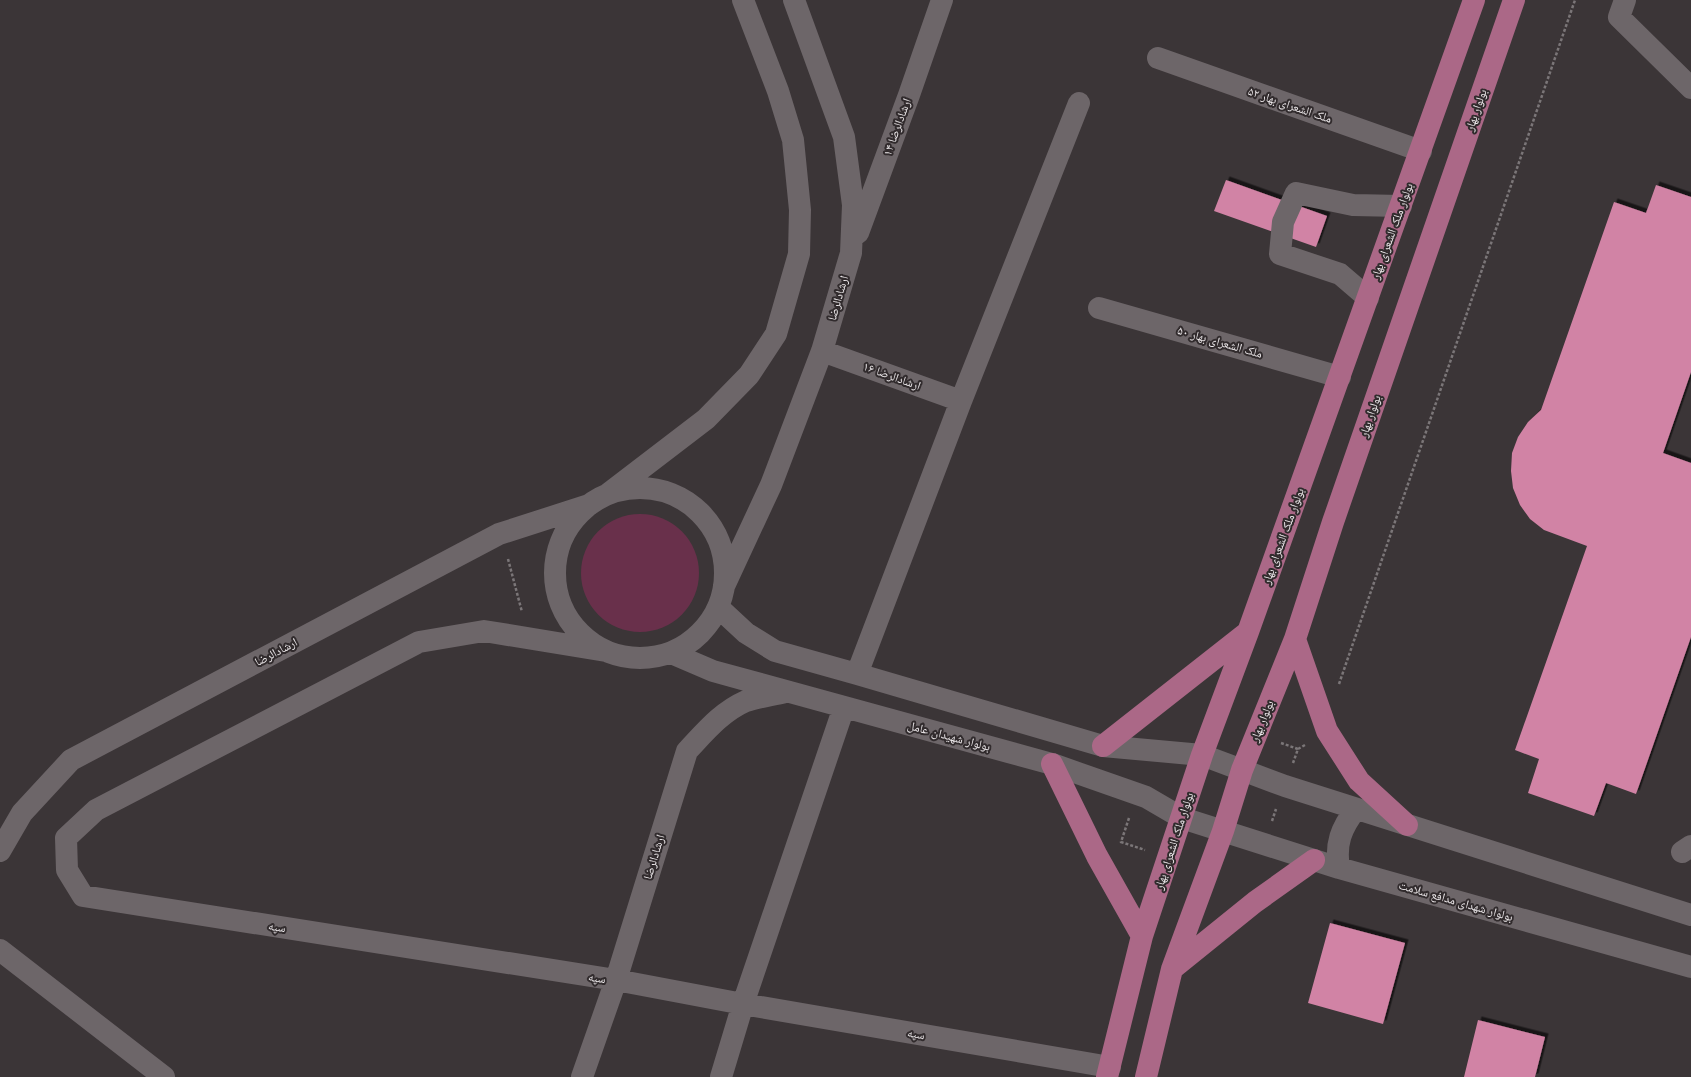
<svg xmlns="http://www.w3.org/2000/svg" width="1691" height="1077" viewBox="0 0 1691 1077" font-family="Helvetica,'Noto Naskh Arabic',sans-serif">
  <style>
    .green { fill: #69304b }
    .building { fill: #d183a5; filter: url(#shadow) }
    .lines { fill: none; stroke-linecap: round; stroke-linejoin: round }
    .path { stroke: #7b7678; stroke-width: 2.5; stroke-dasharray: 3 2; stroke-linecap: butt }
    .minor { stroke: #6d6669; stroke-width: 22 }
    .major { stroke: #ab6887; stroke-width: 22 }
    .labels { text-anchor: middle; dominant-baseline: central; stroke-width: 4; stroke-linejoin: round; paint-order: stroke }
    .street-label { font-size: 12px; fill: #ece8ea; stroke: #312b2d }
  </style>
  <defs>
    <filter id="shadow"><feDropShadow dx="3.5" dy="-3.5" stdDeviation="0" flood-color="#0009"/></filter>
  </defs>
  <rect width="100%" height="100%" fill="#3b3537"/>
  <path class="green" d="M581 573a59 59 0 1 1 118 0a59 59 0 1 1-118 0Z"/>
  <path class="building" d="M1226,180L1327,216L1316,247L1214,211Z
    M1656,185L1691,197V372L1663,453L1691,463V637L1636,794L1606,783L1594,816L1528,793L1539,759L1515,750L1587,546L1544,530L1530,519L1520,505L1513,488L1511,471L1512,453L1518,437L1528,422L1541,410L1614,202L1646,213Z
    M1330,923L1405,943L1383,1024L1308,1003Z
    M1478,1020L1545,1037L1535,1077H1464Z"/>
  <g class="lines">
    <path class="path" d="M508,559L522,612
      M1339,684L1575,0
      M1281,743L1298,749L1293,763
      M1298,749L1305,745
      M1129,818L1121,842L1145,850
      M1272,821L1276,809"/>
    <path class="minor" d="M1625,0L1619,17L1691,88
      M1158,58L1421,151
      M858,233L909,95L942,0
      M1368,298L1340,274L1280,254L1283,222L1296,193L1353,205L1401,206
      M1099,308L1340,377
      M822,351L961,401
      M555 573a85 85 0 1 1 170 0a85 85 0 1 1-170 0Z
      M608,494L706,419L749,375L776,334L799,254L800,210L793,140L778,91L743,0
      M724,586L771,485L822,351L851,253L853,205L844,137L794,0
      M718,607L746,633L775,651L857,674L1103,746L1202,755L1285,786L1691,915
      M606,651L484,631L419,642L96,810L66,838L67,870L83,896L616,980L743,1004L1110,1067
      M671,653L713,671L1052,764L1146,797L1182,818L1339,868L1691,967
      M857,674L961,401L1079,103
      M0,851L22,813L71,760L499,534L589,505
      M1682,852L1691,846
      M1339,868C1335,844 1341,828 1356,809
      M0,950L164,1077
      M582,1077L616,980L687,751C705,732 721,712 746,701C758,697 773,695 785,692
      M721,1077L743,1004L844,707"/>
    <path class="major" d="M1295,639L1327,731L1359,781L1407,825
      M1103,746L1248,632
      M1052,764L1097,856L1142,936
      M1172,969L1255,902L1314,860
      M1107,1077L1142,936L1202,755L1248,632L1474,0
      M1146,1077L1172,969L1223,831L1242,770L1295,639L1333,522L1514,0"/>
  </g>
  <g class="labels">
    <g class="street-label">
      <text transform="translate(1290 105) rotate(19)">ملک الشعرای بهار ۵۲</text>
      <text transform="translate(1476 110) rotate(-71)">بولوار بهار</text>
      <text transform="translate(897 127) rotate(-70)">ارشادالرضا ۱۴</text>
      <text transform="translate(1392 231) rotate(-70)">بولوار ملک الشعرای بهار</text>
      <text transform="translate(838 298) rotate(-74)">ارشادالرضا</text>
      <text transform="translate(1220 342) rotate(16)">ملک الشعرای بهار ۵۰</text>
      <text transform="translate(892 376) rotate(20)">ارشادالرضا ۱۶</text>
      <text transform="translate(1370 416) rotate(-71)">بولوار بهار</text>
      <text transform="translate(1283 536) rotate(-70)">بولوار ملک الشعرای بهار</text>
      <text transform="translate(276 652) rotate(-28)">ارشادالرضا</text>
      <text transform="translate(1262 721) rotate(-68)">بولوار بهار</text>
      <text transform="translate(949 736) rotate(15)">بولوار شهیدان عامل</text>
      <text transform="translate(1174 841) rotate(-72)">بولوار ملک الشعرای بهار</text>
      <text transform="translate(654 857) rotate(-73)">ارشادالرضا</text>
      <text transform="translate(1456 901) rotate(16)">بولوار شهدای مدافع سلامت</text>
      <text transform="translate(277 927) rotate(9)">سپه</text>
      <text transform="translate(597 978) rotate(9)">سپه</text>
      <text transform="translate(916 1034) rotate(10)">سپه</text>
    </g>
  </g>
</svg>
